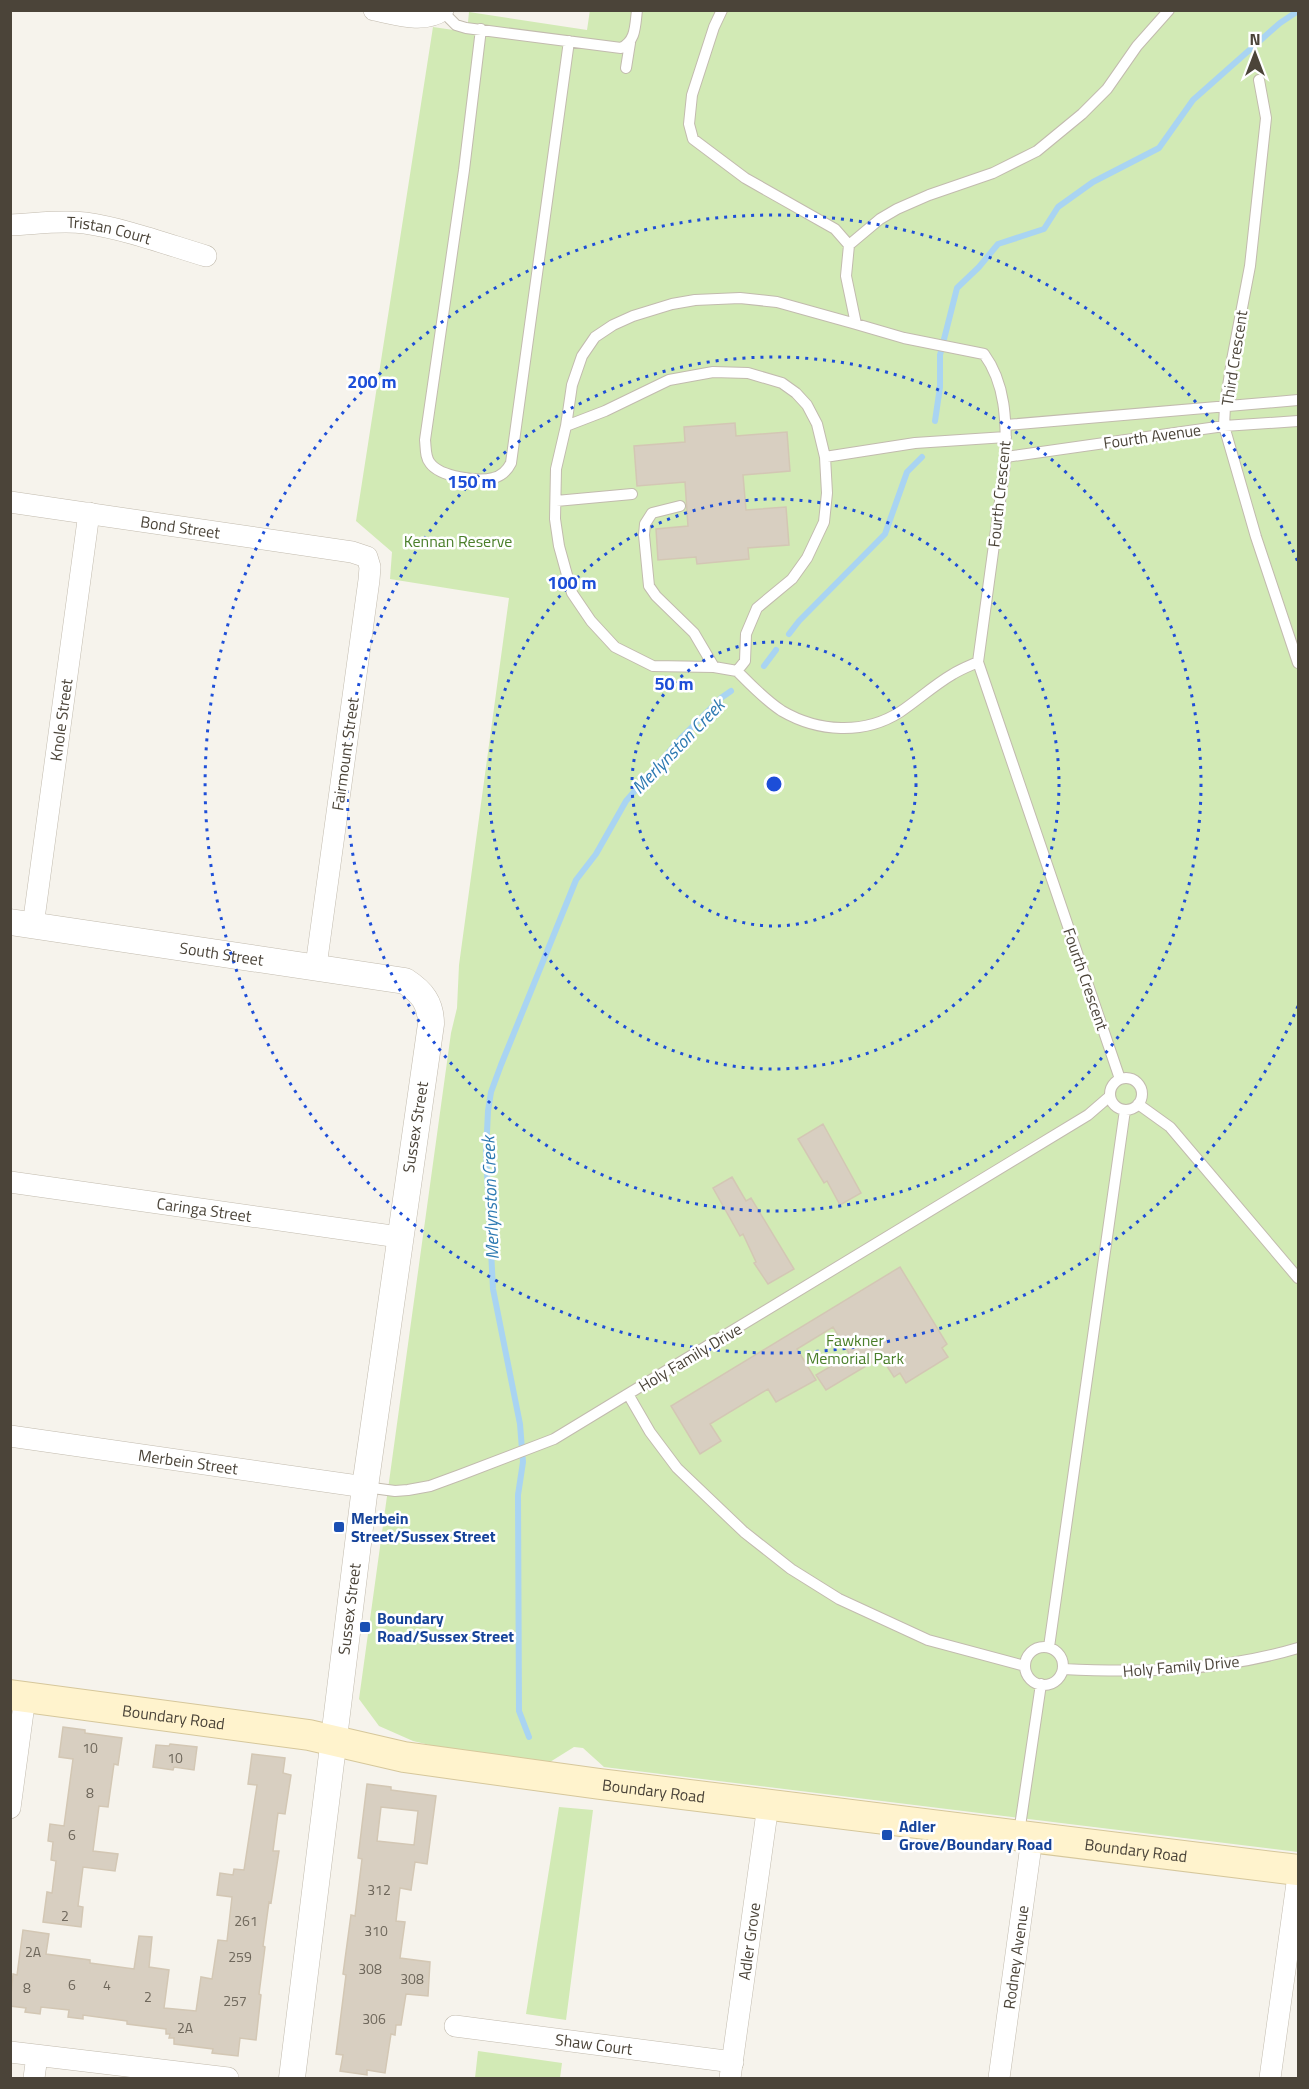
<svg xmlns="http://www.w3.org/2000/svg" width="1309" height="2089" viewBox="0 0 1309 2089" font-family="'Titillium Web',sans-serif">
  <style>
    .green { fill: #d2eab5 }
    .lines { fill: none; stroke-linecap: round; stroke-linejoin: round }
    .stream { stroke: #a9d4f2; stroke-width: 6 }
    .building { fill: #d8cfc1; stroke: #d3c7b4; stroke-width: 1.5; fill-rule: evenodd }
    .service-casing { stroke: #c2bbae; stroke-width: 12 }
    .minor-casing { stroke: #c2bbae; stroke-width: 22 }
    .tertiary-casing { stroke: #c2bbae; stroke-width: 27 }
    .secondary-casing { stroke: #d6c79b; stroke-width: 32 }
    .service { stroke: #fff; stroke-width: 10 }
    .minor { stroke: #fff; stroke-width: 21 }
    .tertiary { stroke: #fff; stroke-width: 26 }
    .secondary { stroke: #fff3cd; stroke-width: 30 }
    .ring { fill: none; stroke: #1d4ed8; stroke-width: 3; stroke-dasharray: 3 6 }
    .transit-dot { fill: #1a4fb4; stroke: #fff; stroke-width: 2 }
    .labels { text-anchor: middle; dominant-baseline: central; stroke-width: 5; stroke-linejoin: round; paint-order: stroke }
    .number-label { font-size: 14px; fill: #6e675b }
    .street-label { font-size: 16px; fill: #4b4439; stroke: #fff }
    .park-label { font-size: 16px; fill: #4a7f2a; stroke: #fff }
    .transit-label { font-size: 16px; font-weight: bold; fill: #164399; stroke: #fff; text-anchor: start }
    .water-label { font-size: 18px; font-style: italic; fill: #2e7ab2; stroke: #fff }
    .centre { fill: #1d4ed8; stroke: #fff; stroke-width: 3 }
    .ring-label { font-size: 18px; text-anchor: middle; font-weight: bold; fill: #1d4ed8; stroke: #fff; stroke-width: 5; stroke-linejoin: round; paint-order: stroke }
  </style>
  <rect width="100%" height="100%" fill="#f6f3ec"/>
  <path class="green" d="M590,10L1298,11V1852L604,1767L583,1748L574,1747L550,1762L434,1746L413,1741L379,1726L359,1699L451,1033L457,1008L459,965L509,598L390,579L392,552L356,521L433,27L467,32L469,12L587,30Z
    M559,1807L593,1810L566,2020L526,2014Z
    M478,2051L562,2063L560,2078H475Z"/>
  <g class="lines">
    <path class="stream" d="M935,421L940,387V355L957,288L979,267L998,244L1044,229L1058,207L1093,182L1159,148L1193,100L1280,23L1298,11
      M789,634L799,621L885,534L907,472L922,457
      M764,666L776,650
      M529,1737L519,1711L518,1495L523,1462L520,1424L493,1289L486,1153L488,1111L491,1092L501,1065L576,880L596,854L626,801L682,737L721,698L731,691"/>
  </g>
  <path class="building" d="M735,423L736,436L787,432L790,471L743,475L746,510L786,507L789,545L748,548L749,559L697,564L696,557L658,560L656,529L688,526L685,482L637,486L634,446L685,442L684,427Z
    M823,1124L861,1193L840,1205L827,1181L824,1183L798,1139Z
    M732,1177L746,1201L751,1198L794,1269L768,1284L754,1263L756,1262L743,1234L740,1236L713,1188Z
    M900,1267L947,1344L942,1348L948,1357L906,1383L900,1373L894,1377L881,1357L826,1390L816,1375L850,1355L833,1327L797,1349L816,1380L776,1402L768,1389L710,1424L721,1441L700,1454L671,1406Z
    M63,1727L85,1730V1733L122,1738L118,1765L114,1764L108,1807L99,1806L93,1851L118,1854L115,1871L83,1867L78,1906L83,1907L81,1927L43,1922L47,1892L52,1893L56,1861L51,1860L53,1842L48,1841L50,1824L64,1826L73,1759L59,1757Z
    M170,1744L197,1747L194,1770L174,1767L173,1770L153,1767L156,1745L169,1746Z
    M252,1754L285,1758L283,1773L291,1775L285,1814L278,1813L273,1851H279L271,1903L269,1902L263,1946L265,1947L259,1994L261,1995L256,2040L240,2038L238,2056L212,2053L213,2049L174,2044V2038H169L170,2034H166V2029L127,2024V2021L83,2015V2019L68,2017L69,2010L41,2007L40,2014L25,2012L26,2008L10,2006L13,1974L17,1975L23,1930L49,1934L46,1954L90,1960V1963L134,1969L139,1936L152,1937L149,1967L169,1970L164,2008L196,2011L201,1977L212,1979L218,1940L227,1941L232,1897L217,1895L220,1873L233,1875L234,1869L244,1870L257,1785L248,1784Z
    M367,1784L391,1787V1790L436,1796L427,1864L415,1862L411,1890L400,1888L396,1921L405,1922L400,1958L430,1962L428,1996L406,1994L401,2025H396L395,2035L391,2034L385,2073L367,2070V2075L340,2071L343,2055L336,2054L346,1975L343,1974L351,1915L355,1916L362,1859L358,1858ZM381,1807L418,1811L414,1845L377,1841Z"/>
  <g class="lines">
    <defs>
      <path id="service" d="M722,10L714,27L692,95L689,124L693,139L745,178L835,229L849,245L846,276L856,324L904,338L984,354C1006,384 1006,421 1006,457L978,662L1120,1079
        M442,11L456,25L466,28L621,48C636,41 635,26 637,10
        M481,29L464,170L425,440C426,448 425,457 430,463C440,477 478,482 493,478C502,476 507,471 511,463L569,41
        M626,68L630,43
        M1259,80L1266,118L1250,266L1232,360L1225,406L1224,426L1256,537L1298,663
        M849,245L880,219L897,209L929,195L993,173L1037,151L1082,114L1107,89L1137,46L1169,10
        M1006,425L1298,400
        M566,426L605,411L669,380L713,372L748,373L782,383L796,393L807,405L817,424L825,457L827,493L824,522L807,558L792,579L757,608L746,634L745,661L737,671C751,685 765,700 782,711C818,732 864,735 900,712C918,700 934,685 953,674C961,669 969,666 978,662
        M825,457L915,443L1006,437
        M1006,457L1224,426L1298,421
        M556,501L632,494
        M680,506L652,513L645,524L644,535L649,586L656,596L694,633L714,667
        M737,671L714,667L653,666L615,647L591,621L572,593L559,546L555,519L556,469L566,426L572,385L582,356L595,337L613,325L633,316L672,304L695,300L740,298L777,302L856,324
        M1110 1094a16 16 0 1 1 32 0a16 16 0 1 1-32 0Z
        M1138,1104L1170,1127L1298,1278
        M365,1487L395,1491L408,1490L430,1486L460,1475L554,1439L628,1394
        M1049,1647L1125,1110
        M1025 1666a19 19 0 1 1 38 0a19 19 0 1 1-38 0Z
        M1025,1666L928,1640L839,1599L791,1569L744,1532L677,1468L650,1432L628,1394L1088,1115L1110,1096
        M1063,1669C1143,1673 1221,1671 1298,1648
        M1019,1833L1041,1684"/>
      <g id="minor">
        <path d="M374,10C395,14 424,24 443,10"/>
        <path id="s1" d="M10,225C36,224 59,220 85,223C126,229 166,244 206,256"/>
        <path id="s2" d="M10,502L352,552L367,557L370,567L369,580L316,966"/>
        <path id="s3" d="M33,926L89,513"/>
        <path id="s4" d="M10,1182L399,1237"/>
        <path id="s5" d="M10,1436L365,1487"/>
        <path d="M10,1808L25,1697"/>
        <path id="s6" d="M455,2026L733,2062"/>
        <path d="M10,2052L228,2078"/>
        <path d="M34,2078L37,2056"/>
        <path id="s7" d="M730,2078L768,1805"/>
        <path id="s8" d="M999,2078L1032,1838"/>
        <path d="M1270,2078L1298,1876"/>
      </g>
      <g id="tertiary">
        <path id="s9" d="M10,922L405,981C422,992 431,1003 431,1024L365,1487L292,2078"/>
      </g>
      <g id="secondary">
        <path id="s10" d="M10,1695L309,1735L404,1757L600,1784L1298,1870"/>
      </g>
    </defs>
    <use href="#service" class="service-casing"/>
    <use href="#minor" class="minor-casing"/>
    <use href="#tertiary" class="tertiary-casing"/>
    <use href="#secondary" class="secondary-casing"/>
    <use href="#service" class="service"/>
    <use href="#minor" class="minor"/>
    <use href="#tertiary" class="tertiary"/>
    <use href="#secondary" class="secondary"/>
  </g>
  <g class="ring">
    <circle cx="774" cy="784" r="142"/>
    <circle cx="774" cy="784" r="285"/>
    <circle cx="774" cy="784" r="427"/>
    <path d="M1298 1006A569 569 0 1 1 1298 562"/>
  </g>
  <g class="transit-dot">
    <rect x="333" y="1521" width="12" height="12" rx="3"/>
    <rect x="359" y="1621" width="12" height="12" rx="3"/>
    <rect x="881" y="1829" width="12" height="12" rx="3"/>
  </g>
  <g class="labels">
    <g class="number-label">
      <text x="90" y="1747">10</text>
      <text x="175" y="1757">10</text>
      <text x="90" y="1792">8</text>
      <text x="72" y="1834">6</text>
      <text x="379" y="1889">312</text>
      <text x="65" y="1915">2</text>
      <text x="246" y="1920">261</text>
      <text x="376" y="1930">310</text>
      <text x="33" y="1951">2A</text>
      <text x="240" y="1956">259</text>
      <text x="370" y="1968">308</text>
      <text x="412" y="1978">308</text>
      <text x="72" y="1984">6</text>
      <text x="107" y="1984">4</text>
      <text x="27" y="1987">8</text>
      <text x="148" y="1996">2</text>
      <text x="235" y="2000">257</text>
      <text x="374" y="2018">306</text>
      <text x="185" y="2027">2A</text>
    </g>
    <g class="street-label">
      <text stroke="none"><textPath href="#s1" startOffset="100">Tristan Court</textPath></text>
      <text transform="translate(1234 358) rotate(-81)">Third Crescent</text>
      <text transform="translate(1152 436) rotate(-8)">Fourth Avenue</text>
      <text transform="translate(999 494) rotate(-84)">Fourth Crescent</text>
      <text stroke="none"><textPath href="#s2" startOffset="172">Bond Street</textPath></text>
      <text stroke="none"><textPath href="#s3" startOffset="208">Knole Street</textPath></text>
      <text transform="translate(345 754) rotate(-82)">Fairmount Street</text>
      <text stroke="none"><textPath href="#s9" startOffset="214">South Street</textPath></text>
      <text transform="translate(1086 979) rotate(71)">Fourth Crescent</text>
      <text transform="translate(415 1127) rotate(-81)">Sussex Street</text>
      <text stroke="none"><textPath href="#s4" startOffset="196">Caringa Street</textPath></text>
      <text transform="translate(690 1357) rotate(-31)">Holy Family Drive</text>
      <text stroke="none"><textPath href="#s5" startOffset="180">Merbein Street</textPath></text>
      <text transform="translate(349 1609) rotate(-83)">Sussex Street</text>
      <text transform="translate(1181 1666) rotate(-5)">Holy Family Drive</text>
      <text stroke="none"><textPath href="#s10" startOffset="165">Boundary Road</textPath></text>
      <text stroke="none"><textPath href="#s10" startOffset="651">Boundary Road</textPath></text>
      <text stroke="none"><textPath href="#s10" startOffset="1137">Boundary Road</textPath></text>
      <text stroke="none"><textPath href="#s7" startOffset="138">Adler Grove</textPath></text>
      <text stroke="none"><textPath href="#s8" startOffset="122">Rodney Avenue</textPath></text>
      <text stroke="none"><textPath href="#s6" startOffset="140">Shaw Court</textPath></text>
    </g>
    <g class="park-label">
      <text x="458" y="541">Kennan Reserve</text>
      <text x="855" y="1340">Fawkner<tspan x="855" dy="18">Memorial Park</tspan></text>
    </g>
    <g class="transit-label">
      <text x="351" y="1518">Merbein<tspan x="351" dy="18">Street/Sussex Street</tspan></text>
      <text x="377" y="1618">Boundary<tspan x="377" dy="18">Road/Sussex Street</tspan></text>
      <text x="899" y="1826">Adler<tspan x="899" dy="18">Grove/Boundary Road</tspan></text>
    </g>
    <g class="water-label">
      <text transform="translate(678 746) rotate(-46)">Merlynston Creek</text>
      <text transform="translate(490 1198) rotate(-92)">Merlynston Creek</text>
    </g>
  </g>
  <circle cx="774" cy="784" r="9" class="centre"/>
  <g class="ring-label">
    <text x="372" y="388">200 m</text>
    <text x="472" y="488">150 m</text>
    <text x="572" y="589">100 m</text>
    <text x="674" y="690">50 m</text>
  </g>
  <rect width="1309" height="2089" fill="none" stroke="#4b4439" stroke-width="24"/>
  <g transform="translate(1255 54)" stroke="#ffffff" stroke-width="4.5" paint-order="stroke">
  <path d="M0-4.5L10 22L0 15L-10 22Z" fill="#4b4439"/>
  <text y="-9" font-size="16" font-weight="bold" text-anchor="middle" fill="#4b4439">N</text>
  </g>
</svg>
